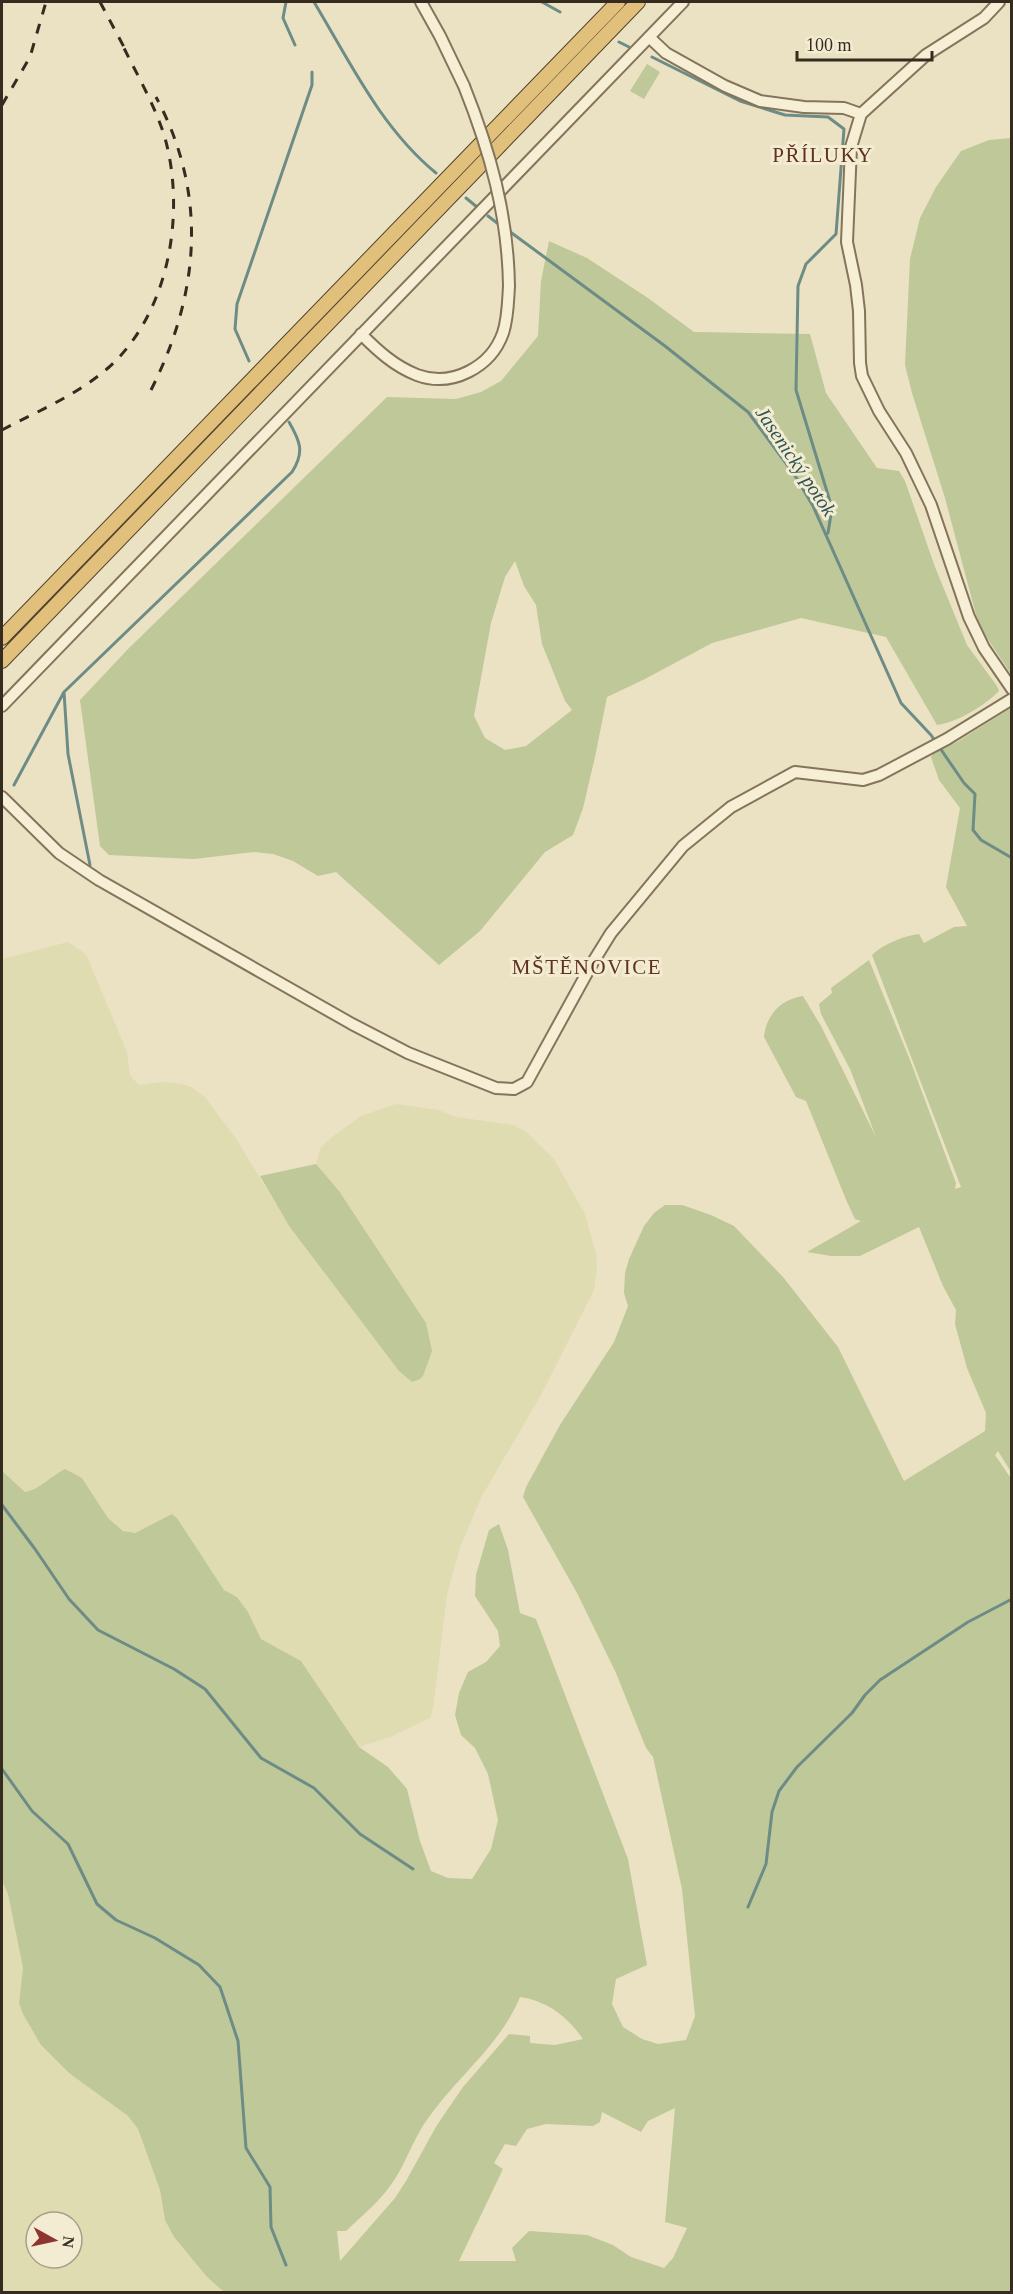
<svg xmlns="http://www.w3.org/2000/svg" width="1013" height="2294" viewBox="0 0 1013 2294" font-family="'Times New Roman',serif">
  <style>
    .farmland { fill: #e0dcb1; fill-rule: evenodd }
    .green { fill: #bfc898; fill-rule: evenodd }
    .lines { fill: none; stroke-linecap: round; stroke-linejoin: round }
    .stream { stroke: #6d8c86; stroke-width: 3 }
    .tertiary-casing { stroke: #84745b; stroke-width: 14 }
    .trunk-casing { stroke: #52422f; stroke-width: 16 }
    .tertiary { stroke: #f6efd6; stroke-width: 10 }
    .trunk { stroke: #e1c07b; stroke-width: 14 }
    .rail { stroke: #352b1e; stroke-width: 3; stroke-dasharray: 10 10; stroke-linecap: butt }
    .tertiary-bridge-casing { stroke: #84745b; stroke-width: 14; stroke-linecap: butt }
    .tertiary-bridge { stroke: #f6efd6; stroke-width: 10 }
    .labels { text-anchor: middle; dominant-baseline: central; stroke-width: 6; stroke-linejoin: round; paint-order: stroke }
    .water-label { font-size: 20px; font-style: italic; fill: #2e5454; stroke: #f3ecd2 }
    .quarter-label { font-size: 21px; letter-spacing: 1.5px; fill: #5f3220; stroke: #f3ecd2 }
  </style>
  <rect width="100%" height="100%" fill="#ebe2c3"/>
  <path class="farmland" d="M68,942L86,954L127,1052L130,1074L133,1079L140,1085L163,1082L183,1084L193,1088L205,1097L237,1140L289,1226L399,1371L323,1173L316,1164L321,1147L332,1137L361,1116L396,1104L439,1110L456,1117L513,1125L525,1131L554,1159L585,1214L596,1254L597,1269L594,1290L541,1395L482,1496L460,1547L447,1595L433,1709L430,1718L390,1737L359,1747L301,1661L261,1639L248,1612L237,1597L224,1590L177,1518L172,1514L135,1533L123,1531L108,1518L82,1478L55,1474L35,1491L24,1492L2,1471V959Z
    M2,1881L8,1894L23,1968L19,2003L41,2045L69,2073L128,2116L138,2129L160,2190L165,2220L174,2237L207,2277L224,2292H2ZM36,2222H72V2258H36Z"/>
  <path class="green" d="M647,64L660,72L644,99L630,91Z
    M1011,138H1012L1011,674L979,626L945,498L912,393L905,365L910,259L920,218L936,187L961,151L989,140Z
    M549,241L587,258L648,298L694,332L810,334L826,393L877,468L899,471L905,481L935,567L967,645L997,686L999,691C984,706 958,722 937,725L886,637L801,618L712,643L645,679L607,697L595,757L583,808L573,835L545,852L480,931L439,965L336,872L318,876L293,861L273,854L254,852L194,859L109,855L100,846L80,700L129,648L387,397L456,399L481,392L501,381L538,336L541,281ZM515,561L524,586L536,605L542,644L565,701L572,710L526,746L505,750L485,738L474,716L491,623L505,577Z
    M1009,709L1011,710V1472L998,1451L995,1455L1012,1480L1011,2292H224L207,2277L174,2237L165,2220L160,2190L138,2129L128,2116L69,2073L41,2045L23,2014L19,2003L23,1968L8,1894L2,1881V1471L25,1492C41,1489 50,1476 65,1469L82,1478L108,1518L123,1531L135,1533L172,1514L177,1518L224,1590L237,1597L248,1612L261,1639L301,1661L359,1747L388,1767L407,1789L420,1841L431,1871L448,1878L472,1879L491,1849L498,1820L488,1774L475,1748L461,1735L455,1715L459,1693L468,1672L486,1662L500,1646L498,1631L475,1596L476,1575L489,1530L499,1524L508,1550L520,1613L536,1619L628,1859L647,1965L616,1979L612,2004L623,2027L642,2039L658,2044L686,2040L695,2016L682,1889L653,1757L646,1748L616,1673L577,1593L523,1497L526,1487L560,1425L614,1342L628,1306L624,1293L625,1273L629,1259L644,1226L654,1213L665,1205H682L711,1215L734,1226L783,1277L838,1347L904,1481L985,1431L986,1413L967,1368L955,1324L956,1310L943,1286L919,1227L860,1256H831L807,1252L861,1221L855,1219L847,1202L806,1101L796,1097L764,1037C766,1015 781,999 803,996L821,1026L876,1137L850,1069L821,1014L819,1004L832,993L831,988L869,960L910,1060L956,1183L955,1189L961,1187L872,955C883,944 904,936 919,934L924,943L954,927L967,926L946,887L960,808L939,780L931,757L935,751L957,742ZM520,1997C547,2001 567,2016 583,2039L555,2045L530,2043V2036L509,2034L463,2087L437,2125L406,2181L395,2198L340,2261L337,2231H346C365,2213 385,2197 398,2174C409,2155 416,2134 429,2117C458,2076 501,2044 520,1997ZM675,2108L665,2222L687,2228L673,2258L664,2268L631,2257L613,2245L587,2235L529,2231L512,2248L516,2261H459L503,2169L494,2163L505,2144L516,2146L527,2129L546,2124L593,2126L600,2122L602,2112L641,2132L648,2121Z
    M316,1164L339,1191L426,1323L432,1351L423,1376L420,1379L412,1382L399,1371L289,1226L260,1176Z"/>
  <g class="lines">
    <path class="stream" d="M286,2L283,18L295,45
      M314,2C350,62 381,128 436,173
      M542,2L560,12
      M619,42L629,47
      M652,57L740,101L785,115L828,117L844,129L836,234L806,264L798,286L796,390L832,508L828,533
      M466,198L477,207
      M488,216L501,226
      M509,231L665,346L748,412L794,474L813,506L901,703L931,735L964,783L975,794L973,830L981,840L1012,858
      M249,361L235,329L237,304L312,85V72
      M64,692L68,754L90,865
      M14,785L64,692L292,472C305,452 300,441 289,422
      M2,1505L35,1549L69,1599L98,1630L174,1669L205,1689L261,1758L314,1788L360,1834L413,1869
      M2,1769L32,1811L68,1844L97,1904L116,1920L155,1938L199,1965L220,1987L238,2041L246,2148L270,2187L271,2227L286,2265
      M748,1907L766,1864L772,1812L779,1791L797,1767L852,1713L865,1695L880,1680L968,1622L1012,1599"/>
    <defs>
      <path id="tertiary" d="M421,2L440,36L464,86
        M999,2L984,18L926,55L861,114L851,147L847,242L856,285L859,311L860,363L862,376L879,411L906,453L931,505L969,617L984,648L1012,689
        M649,37L666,53L725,86L760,101L804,107L844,108L861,114
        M361,334C377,350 394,366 417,375C452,388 491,367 503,333C508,318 508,302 509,286
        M2,706L683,2
        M2,797L59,853L99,880L352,1024L408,1053L496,1088L514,1089L527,1082L593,962L611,933L683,846L731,807L795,772L863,780L879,775L947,739L1012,699"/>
      <path id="trunk" d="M2,638L618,2
        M2,661L638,2"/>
    </defs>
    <use href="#tertiary" class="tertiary-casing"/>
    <use href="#trunk" class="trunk-casing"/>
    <use href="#tertiary" class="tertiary"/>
    <use href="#trunk" class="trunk"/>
    <path class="rail" d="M100,2L125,49
      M2,105L30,57L46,2
      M151,390C200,293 208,194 156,97
      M2,430C38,411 77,395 108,368C169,314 186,214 165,138C155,105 136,73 121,42"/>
    <defs>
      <path id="tertiary-bridge" d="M464,86C490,151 508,215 509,286"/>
    </defs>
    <use href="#tertiary-bridge" class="tertiary-bridge-casing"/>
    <use href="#tertiary-bridge" class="tertiary-bridge"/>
  </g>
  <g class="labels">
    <g class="water-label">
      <text transform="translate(796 461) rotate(56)">Jasenický potok</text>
    </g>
    <g class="quarter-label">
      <text x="823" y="155">PŘÍLUKY</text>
      <text x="587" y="967">MŠTĚNOVICE</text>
    </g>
  </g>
  <rect width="1013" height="2294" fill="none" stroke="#352b1e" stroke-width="6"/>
  <g transform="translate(54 2240) rotate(98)"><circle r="28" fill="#f3ecd2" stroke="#a79f8a" stroke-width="1.5"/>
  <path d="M0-4.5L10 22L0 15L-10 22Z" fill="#8f352f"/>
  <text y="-9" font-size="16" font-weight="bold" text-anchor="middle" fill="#352b1e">N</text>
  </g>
  <path d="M797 51v9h135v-9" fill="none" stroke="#352b1e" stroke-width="3"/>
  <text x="806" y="51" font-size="18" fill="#352b1e" stroke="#f3ecd2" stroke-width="4.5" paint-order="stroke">100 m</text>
</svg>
